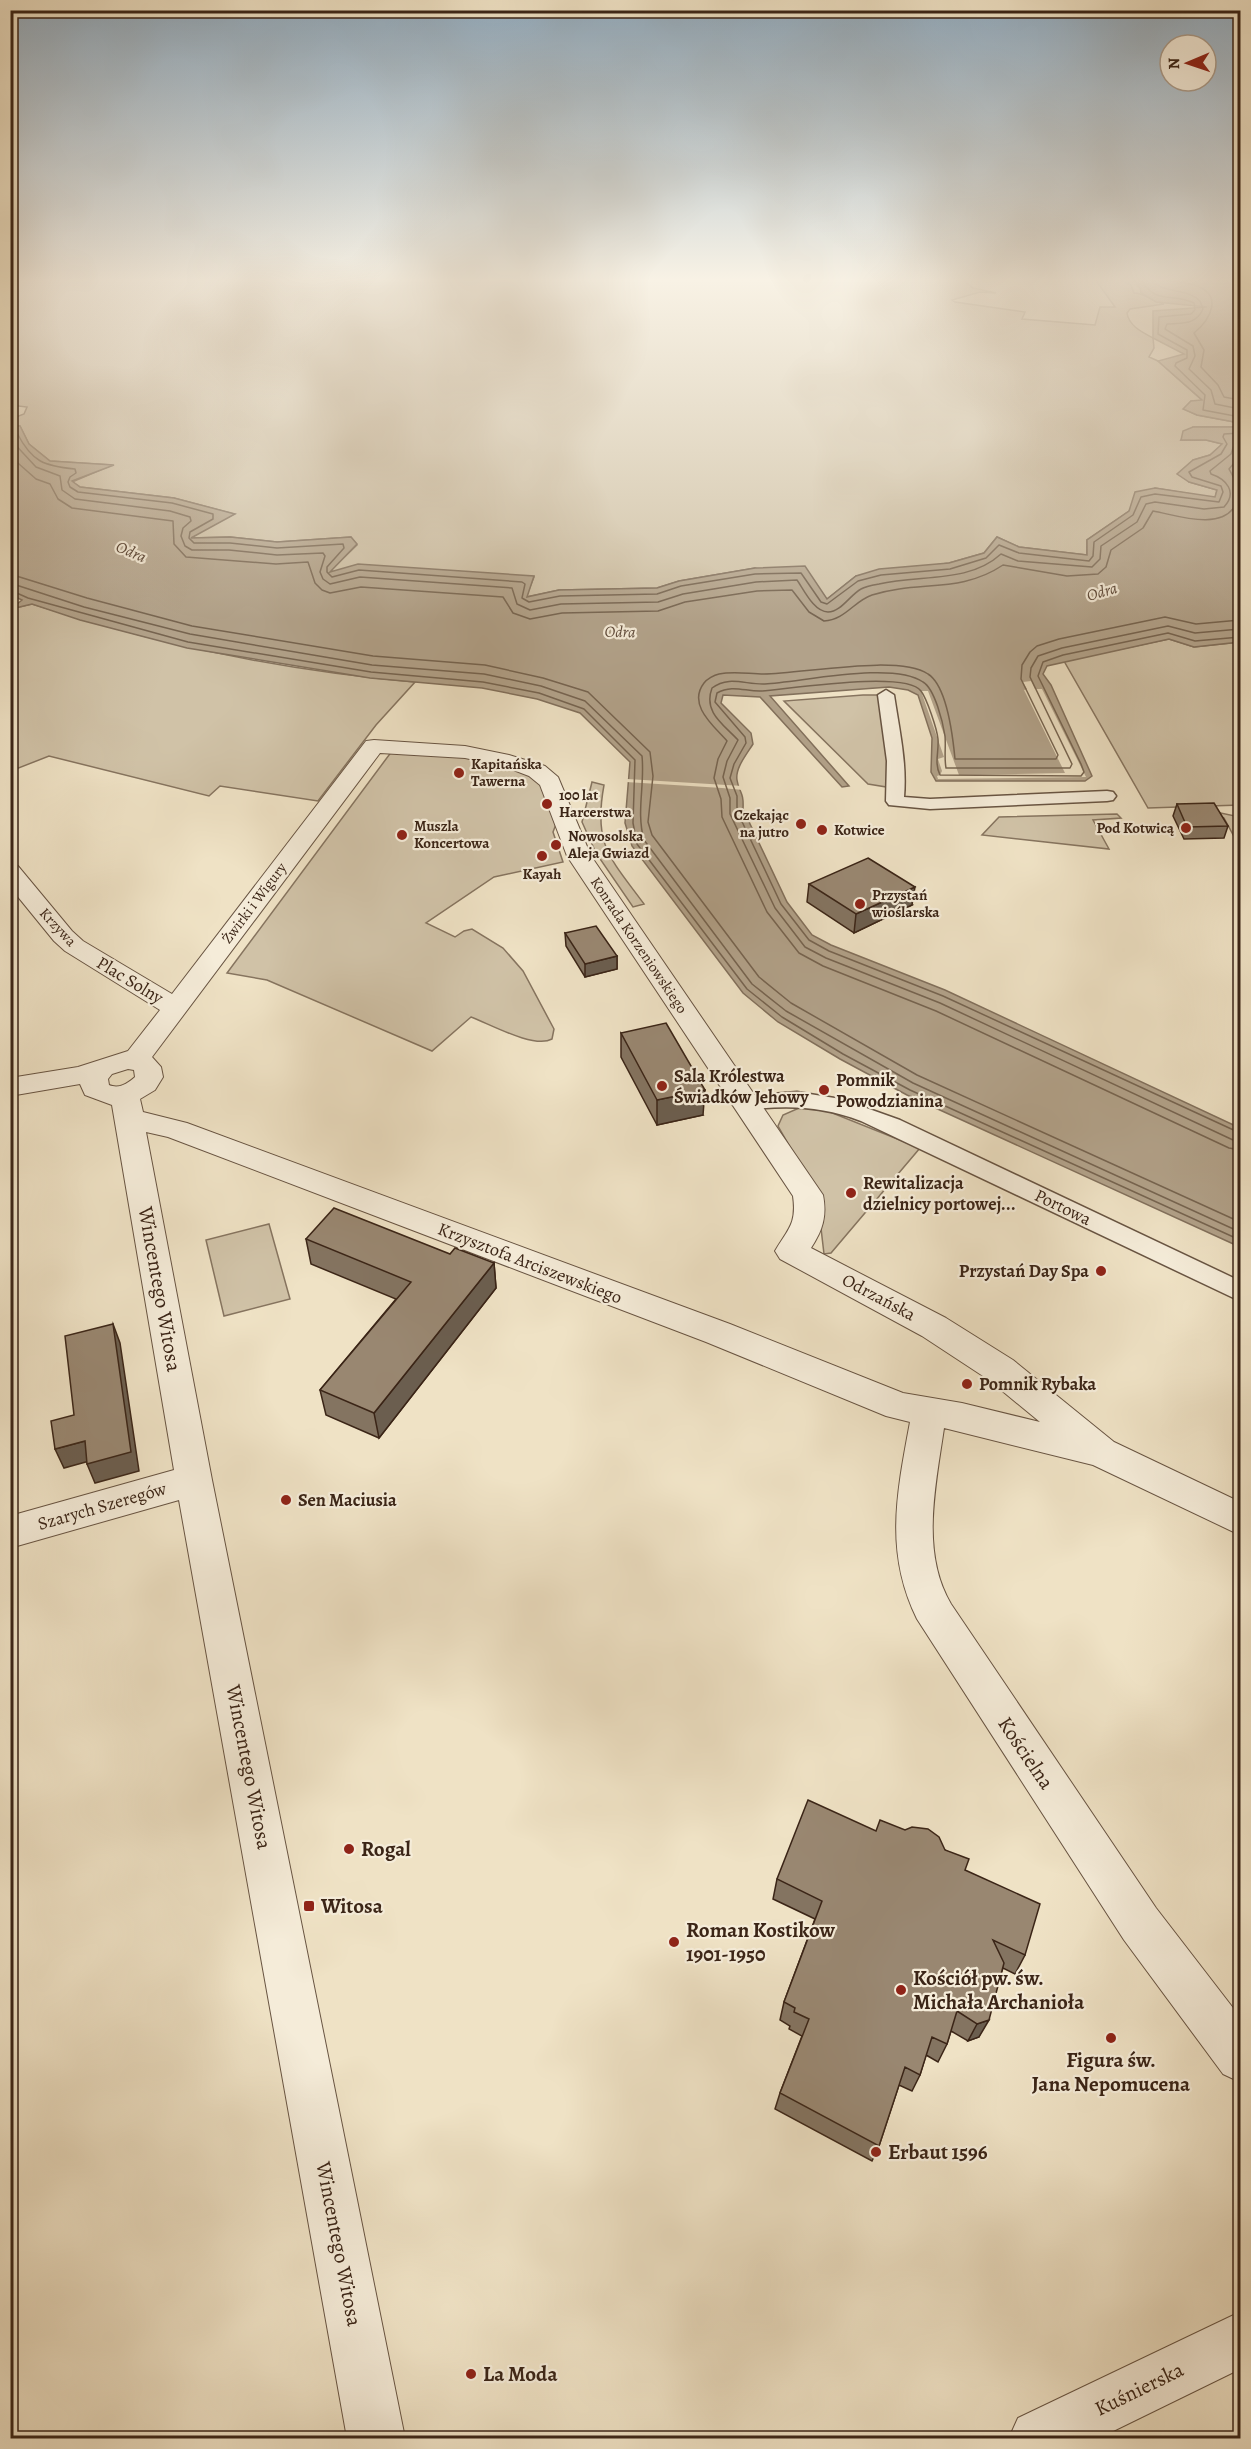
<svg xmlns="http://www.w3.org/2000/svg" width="1251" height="2449" viewBox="0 0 1251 2449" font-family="Alegreya,serif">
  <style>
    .green { fill: #d0c2a7; stroke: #86745f; stroke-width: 1.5 }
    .water { fill: #b2a28a; stroke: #82705c; stroke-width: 1.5 }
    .pier { fill: #efe2c5 }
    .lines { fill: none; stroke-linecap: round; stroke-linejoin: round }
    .shore { stroke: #766450; stroke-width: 1.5 }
    .pedestrian-casing { stroke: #685442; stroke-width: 3 }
    .minor-casing { stroke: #685442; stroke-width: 2 }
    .pedestrian { fill: #f5ecd9; fill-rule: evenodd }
    .minor { fill: #f5ecd9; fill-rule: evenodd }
    .wall { fill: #847461; stroke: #3b2517; stroke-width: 1.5 }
    .shaded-wall { fill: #6b5e4f; stroke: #3b2517; stroke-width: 1.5 }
    .building { fill: #998771; stroke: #3b2517; stroke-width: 1.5 }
    .poi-dot { fill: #8f2418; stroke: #f5ecd9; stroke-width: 2 }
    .labels { text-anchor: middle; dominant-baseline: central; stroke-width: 4.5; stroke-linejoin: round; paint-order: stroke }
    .far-poi-label { font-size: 15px; font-weight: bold; fill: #3b2517; stroke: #f5ecd9; text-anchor: start }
    .far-street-label { font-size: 15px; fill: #3b2517; stroke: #f5ecd9 }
    .far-water-label { font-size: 16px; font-style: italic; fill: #5f4a3a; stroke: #f5ecd9 }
    .street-label { font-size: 18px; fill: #3b2517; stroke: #f5ecd9 }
    .poi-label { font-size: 18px; font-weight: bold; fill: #3b2517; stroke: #f5ecd9; text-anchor: start }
    .near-street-label { font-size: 21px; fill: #3b2517; stroke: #f5ecd9 }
    .near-poi-label { font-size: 21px; font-weight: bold; fill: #3b2517; stroke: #f5ecd9; text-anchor: start }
  </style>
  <rect width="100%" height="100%" fill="#efe2c5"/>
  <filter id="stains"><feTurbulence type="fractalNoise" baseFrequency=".00333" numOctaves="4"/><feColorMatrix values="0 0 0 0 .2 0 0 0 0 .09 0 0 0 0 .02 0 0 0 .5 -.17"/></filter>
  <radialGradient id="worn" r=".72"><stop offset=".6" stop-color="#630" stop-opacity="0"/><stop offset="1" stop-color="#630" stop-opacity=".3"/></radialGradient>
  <path class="green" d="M11,279H962L973,288L996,293L980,292L952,300L955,302L1025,312L1022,319L1095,325L1100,307H1115L1095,279H1117L1131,285L1134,293C1145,293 1154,302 1164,304L1130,309L1127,313C1129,326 1142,332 1153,338L1154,348L1149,357L1158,361L1203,401H1191L1184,409L1197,415L1240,423V427H1193L1181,440H1206L1223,444L1210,455L1193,460L1189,482L1217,490L1215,498L1155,488L1129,511L1087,540V555L1019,547L997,537L984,553L949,563L856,576L827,599L755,568L679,581L657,588L559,590L526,597L534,577L329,572L357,545L351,537L277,542L230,537L189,538L234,514L174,498L80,487L72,482L112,465L50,461L29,444L20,426H11V419L24,414L27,407L11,405Z
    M32,604C156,644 285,671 415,682L376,725L318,801L220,786L209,796L49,756L11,771V609Z
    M1169,639L1194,647L1240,642V805L1148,808L1064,661Z
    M863,695H894L901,740L905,790L868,784L784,701Z
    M392,751L441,752L519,769L538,778L558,819L553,832L563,862L494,877L426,923L455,937L464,931L472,929L503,948L523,971L554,1029L552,1039C534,1049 490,1024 471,1017L432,1051L267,980L227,973Z
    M592,782L604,785C593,845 610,858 644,904L633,907L596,853L582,822Z
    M1211,811L1240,817V842H1237L1224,818Z
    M1117,814L1121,818L1093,820L1109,849L982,835L999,817Z
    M799,1108L825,1110L920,1148L831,1253L824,1254L817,1194L778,1126L783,1115Z
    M269,1224L290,1299L224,1316L206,1240Z"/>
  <path class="water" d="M1132,279H1240V423L1197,415L1183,409L1191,401L1202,400L1158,361L1184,354L1153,338V311L1207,307L1156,302L1141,293L1140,288Z
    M11,426H20L29,444L50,461L114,465L72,481L80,487L174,498L235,514L191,538L230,537L277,542L351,537L357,544L330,572L358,564L534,576L527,597L559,590L657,588L679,581L755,568L805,566L827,599L856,576L879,569L949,563L984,553L997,537L1019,547L1087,555V540L1129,511L1135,492L1155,488L1215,497L1217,490L1189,482L1177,474L1193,460L1210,455L1222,444L1206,440H1181L1183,431L1193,427H1240V642L1194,647L1169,639L1047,666L1043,674L1051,685L1092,776L1085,781H936L931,772L932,738L918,695L908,690L889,687L770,696L849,786L842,787L760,697L723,695L721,703L751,733L753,744C747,754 735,768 737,780C739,793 744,791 743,809L787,902L812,935L831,945L945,990L1240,1128V1247L907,1095L840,1059L778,1022L743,993L632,846L625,823L630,762L580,713L537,699L482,688L370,678L187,648L80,620L32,604L11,609L22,600L11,595Z"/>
  <path class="pier" d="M1031,681L1035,689H1042L1086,777L938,779L937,776L940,775L942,771L938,759L944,757L921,691H928L959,775L1065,773L1024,690L1027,689L1023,682Z
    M627,779L743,786L746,793L743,790L722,788L626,782Z"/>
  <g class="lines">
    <path class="shore" d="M1141,279C1156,306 1172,292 1194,303L1195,310L1191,314L1159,317L1158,334L1187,350V358L1176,363L1175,366L1205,395L1203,410L1240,417
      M1150,279C1164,295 1186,287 1200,301L1203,309C1196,325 1182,323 1167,324L1165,329L1193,346L1195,356L1189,369L1211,390L1215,404L1240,409
      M1161,279C1172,283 1183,281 1194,285C1224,294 1211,319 1194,333L1204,350L1201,367L1218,385L1224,397L1240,400
      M10,432L17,433C32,462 44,466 75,469L76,473L70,477L68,482L70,487L78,492L172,503L213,514V519L190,532L189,538L194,543H230L277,548L343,544L344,548L327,567V572L332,577L359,570L522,582L525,584L522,598L529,602L560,596L657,594L681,586L755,574L801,573L821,602L827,604L858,581L881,575L950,569L986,558L999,545L1019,553L1089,561L1093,556L1094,542L1133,515L1141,497L1155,494L1219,502L1223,492L1221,486L1192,477L1189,472L1221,454L1227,444L1223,437L1224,434L1240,433
      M10,439L36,467L60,476L62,490L75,499L170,511L190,517L191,521L183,528L181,536L185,546L192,550H229L277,555L323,553L325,556L320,572L323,579L330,584L360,577L512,588L517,604L530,610L561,604L658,602L683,594L756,582L797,580C804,590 814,612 828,612C841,612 850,595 861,589C866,586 873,585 879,584C920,574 968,584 1001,554L1018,561L1092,567L1100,559L1101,546L1137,522L1146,504L1155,502L1204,509L1224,507C1238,492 1226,479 1211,474L1210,471L1231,454L1235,442L1240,441
      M10,456L36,479L50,484L58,499L72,508L173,521L174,544L186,557L276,564L308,562L315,583L322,590L330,593L361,587L503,597L513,613L530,619L562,613L658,611L685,602L757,591L792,590L809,612L824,621C845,620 854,601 872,595C918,580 960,594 1003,565L1067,576L1098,574L1106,567L1111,550L1143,528L1153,511C1176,515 1222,532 1236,504C1242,491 1235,480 1229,469L1240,456
      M10,574L87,598L192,626L373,656L485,665L543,678L588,692L650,752L653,776L648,822L652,835L759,977L791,1003L917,1075L1240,1222
      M10,583L84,607L190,634L372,665L484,674L541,686L585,701L642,756C645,785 636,812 644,840L752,984L786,1011L913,1083L1240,1232
      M10,590L28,598L188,642L371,672L483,682L539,693L584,709L635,760L633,823L637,844L747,989L782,1017L843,1054L910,1090L1240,1240
      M1240,620L1196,624L1165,617L1059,639L1037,646L1030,652L1022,665L1021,679L1058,755L1056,759H955C953,738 947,686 928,674C898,654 802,674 764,674C749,674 734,671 719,674C714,675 707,679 704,683C687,705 714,726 727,741L718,759L714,778L721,799L722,817L767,912L799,953L823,966L936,1011L1229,1148L1240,1150
      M1240,629L1195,633L1168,626L1062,648L1038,656L1031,668L1030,677L1072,764L1070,768H946C944,757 946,747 945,736C943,723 935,689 923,682C893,661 802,682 765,684C746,685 729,675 712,688C703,712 723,724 738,740L727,761L723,777L730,798V814L775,908L805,947L826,958L940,1003L1233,1140L1240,1141
      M1240,637L1195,641L1168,633L1063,655L1043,662L1038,676L1081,764L1084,772L1081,776L940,775C934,763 939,752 938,739C937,729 927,699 921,691C906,670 789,689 762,691C746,692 733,684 717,693L715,702L745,737L746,743L734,764L730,778L737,796V811L781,904L809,940L829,951L943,996L1240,1133"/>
    <defs>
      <path id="pedestrian" d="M886,690L894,695C899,729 907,762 904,797L930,799L1107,791L1113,792L1116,796L1113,800L1107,801L930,809L889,805L886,801L887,761L878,695Z
        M797,1092L841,1099L900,1120L1240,1281V1301L861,1121C822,1106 787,1105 745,1110L737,1108L734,1103L737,1098L745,1096Z"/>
      <path id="minor" d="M374,740L465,746L509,755L545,766L558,777L591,856L823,1195C827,1216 823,1230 811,1248L946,1318L1013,1360L1114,1442L1240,1502V1535L1093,1465L944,1428C936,1484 920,1552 951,1604L1156,1908L1240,2017V2082L1223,2074L1124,1940L917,1619C884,1552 897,1492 910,1422L886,1416L706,1342L168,1137L146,1132L212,1480L405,2438H347L179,1500L10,1548V1516L174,1470L112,1105L85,1095L80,1084L10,1096V1078L78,1067L128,1051L160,1010L65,951L54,941L10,887V864L18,866L72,931L83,941L172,994L366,741ZM380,753L465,758L503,766L529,776L540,785L567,856L793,1196C797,1224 788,1229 775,1251L780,1259L922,1336L989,1380L1040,1422L962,1403L903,1393L730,1324L187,1123L143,1112L140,1099L155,1090L163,1077L161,1067L152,1057ZM128,1069L134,1070L135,1077C127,1084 119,1089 109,1085L108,1079L112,1074Z
        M1240,2312V2369L1099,2438H1009L1018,2418Z"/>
    </defs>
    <use href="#pedestrian" class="pedestrian-casing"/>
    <use href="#minor" class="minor-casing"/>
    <use href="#pedestrian" class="pedestrian"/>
    <use href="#minor" class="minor"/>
  </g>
  <path class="wall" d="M1177,804L1228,826L1224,838L1184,839L1173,816Z
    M809,884L912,905L854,933L807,902Z
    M565,933L617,956V969L585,977L566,946Z
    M621,1033L703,1115L657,1125L621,1057Z
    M306,1239L450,1254L494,1263L496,1288L379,1438L326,1415L320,1390L396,1299L311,1264Z
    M876,1831L945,1850L965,1870L1025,1955L1015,1974L1003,1968L979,2037L968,2041L951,2031L947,2044L938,2062L926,2055L920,2075L912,2091L899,2085L879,2146L872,2161L775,2109L780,2093L802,2036L789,2029L790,2026L780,2020L784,2002L815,1919L773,1899L777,1879Z"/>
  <path class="shaded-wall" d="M915,887L912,905L854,933L856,914Z
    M617,956V969L585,977V964Z
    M705,1090L703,1115L657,1125V1100Z
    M494,1263L496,1288L379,1438L374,1413Z
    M113,1324L120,1343L139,1471L95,1483L87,1464Z
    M85,1441L93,1460L64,1468L55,1449Z
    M989,2020L979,2037L968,2041L977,2024Z"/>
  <path class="building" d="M1214,803L1228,826L1187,827L1177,804Z
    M868,858L915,887L856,914L809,884Z
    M596,926L617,956L585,964L565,933Z
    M666,1023L705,1090L657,1100L621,1033Z
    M334,1208L450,1254L455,1248L494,1263L374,1413L320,1390L411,1282L306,1239Z
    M113,1324L131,1452L87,1464L85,1441L55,1449L51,1421L74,1415L65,1336Z
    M808,1800L876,1831L880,1820L905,1830L912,1827L928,1829L939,1837L945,1850L969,1859L965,1870L1040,1904L1025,1955L993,1940L1004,1963L989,2020L977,2024L957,2011L947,2044L932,2037L920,2075L905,2067L879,2146L780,2093L809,2019L794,2012L795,2008L784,2002L822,1901L777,1879Z"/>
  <linearGradient id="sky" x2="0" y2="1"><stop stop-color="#92adc2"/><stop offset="0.45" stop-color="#f8f2e5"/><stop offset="1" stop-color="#f8f2e5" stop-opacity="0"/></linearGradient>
  <rect width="1251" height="622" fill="url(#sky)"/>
  <g class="poi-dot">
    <circle cx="459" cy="773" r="6"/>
    <circle cx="547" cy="804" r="6"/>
    <circle cx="801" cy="824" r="6"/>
    <circle cx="1186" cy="828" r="6"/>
    <circle cx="822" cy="830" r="6"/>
    <circle cx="402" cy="835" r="6"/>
    <circle cx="556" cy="845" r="6"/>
    <circle cx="542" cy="856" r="6"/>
    <circle cx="860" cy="904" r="6"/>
    <circle cx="662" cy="1086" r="6"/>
    <circle cx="824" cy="1090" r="6"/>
    <circle cx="851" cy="1193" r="6"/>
    <circle cx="1101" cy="1271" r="6"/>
    <circle cx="967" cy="1384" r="6"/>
    <circle cx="286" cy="1500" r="6"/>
    <circle cx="349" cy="1849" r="6"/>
    <rect x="303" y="1900" width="12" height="12" rx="3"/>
    <circle cx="674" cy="1942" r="6"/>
    <circle cx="901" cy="1990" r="6"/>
    <circle cx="1111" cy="2038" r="6"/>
    <circle cx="876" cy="2152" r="6"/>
    <circle cx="471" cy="2374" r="6"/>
  </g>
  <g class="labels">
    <g class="far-poi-label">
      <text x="471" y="764">Kapitańska<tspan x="471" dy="17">Tawerna</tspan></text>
      <text x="559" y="795">100 lat<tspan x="559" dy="17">Harcerstwa</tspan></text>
      <text x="789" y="815" text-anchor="end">Czekając<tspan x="789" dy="17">na jutro</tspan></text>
      <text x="414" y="826">Muszla<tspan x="414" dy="17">Koncertowa</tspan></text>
      <text x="1174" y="828" text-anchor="end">Pod Kotwicą</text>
      <text x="834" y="830">Kotwice</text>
      <text x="568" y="836">Nowosolska<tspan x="568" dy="17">Aleja Gwiazd</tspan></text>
      <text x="542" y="874" text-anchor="middle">Kayah</text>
      <text x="872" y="895">Przystań<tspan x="872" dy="17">wioślarska</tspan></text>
    </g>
    <g class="far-street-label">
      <text transform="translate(254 903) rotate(-53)">Żwirki i Wigury</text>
      <text transform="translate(58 927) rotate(47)">Krzywa</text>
      <text transform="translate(639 945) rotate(56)">Konrada Korzeniowskiego</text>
    </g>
    <g class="far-water-label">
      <text transform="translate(131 552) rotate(23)">Odra</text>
      <text transform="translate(1102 592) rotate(-16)">Odra</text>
      <text transform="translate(620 632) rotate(1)">Odra</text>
    </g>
    <g class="street-label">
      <text transform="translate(130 980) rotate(31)">Plac Solny</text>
      <text transform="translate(1063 1207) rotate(26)">Portowa</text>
      <text transform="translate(530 1263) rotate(21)">Krzysztofa Arciszewskiego</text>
      <text transform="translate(879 1297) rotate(28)">Odrzańska</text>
      <text transform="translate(102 1506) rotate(-16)">Szarych Szeregów</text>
    </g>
    <g class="poi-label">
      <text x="674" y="1076">Sala Królestwa<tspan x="674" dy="21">Świadków Jehowy</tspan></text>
      <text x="836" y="1080">Pomnik<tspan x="836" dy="21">Powodzianina</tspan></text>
      <text x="863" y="1183">Rewitalizacja<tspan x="863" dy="21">dzielnicy portowej...</tspan></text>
      <text x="1089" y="1271" text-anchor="end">Przystań Day Spa</text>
      <text x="979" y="1384">Pomnik Rybaka</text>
      <text x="298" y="1500">Sen Maciusia</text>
    </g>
    <g class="near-street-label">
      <text transform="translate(160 1289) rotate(80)">Wincentego Witosa</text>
      <text transform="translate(1026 1753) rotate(56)">Kościelna</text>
      <text transform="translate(249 1767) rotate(79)">Wincentego Witosa</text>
      <text transform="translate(339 2244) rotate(79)">Wincentego Witosa</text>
      <text transform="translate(1139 2389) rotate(-26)">Kuśnierska</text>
    </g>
    <g class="near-poi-label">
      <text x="361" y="1849">Rogal</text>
      <text x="321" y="1906">Witosa</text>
      <text x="686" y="1930">Roman Kostikow<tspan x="686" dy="24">1901-1950</tspan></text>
      <text x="913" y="1978">Kościół pw. św.<tspan x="913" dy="24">Michała Archanioła</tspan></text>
      <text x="1111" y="2060" text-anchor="middle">Figura św.<tspan x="1111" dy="24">Jana Nepomucena</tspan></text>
      <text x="888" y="2152">Erbaut 1596</text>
      <text x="483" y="2374">La Moda</text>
    </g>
  </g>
  <rect width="1251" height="2449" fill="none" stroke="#efe2c5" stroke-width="36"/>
  <rect x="12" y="12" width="1227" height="2425" fill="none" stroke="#3b2517" stroke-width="3"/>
  <rect x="18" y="18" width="1215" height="2413" fill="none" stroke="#3b2517" stroke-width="1.5"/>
  <g transform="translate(1188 63) rotate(268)"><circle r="28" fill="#f5ecd9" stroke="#ab9c8b" stroke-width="1.5"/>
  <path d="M0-4.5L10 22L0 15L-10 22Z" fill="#8f2418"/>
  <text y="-9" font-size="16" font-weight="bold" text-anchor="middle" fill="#3b2517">N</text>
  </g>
  <rect width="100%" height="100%" filter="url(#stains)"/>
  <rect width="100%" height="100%" fill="url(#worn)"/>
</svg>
